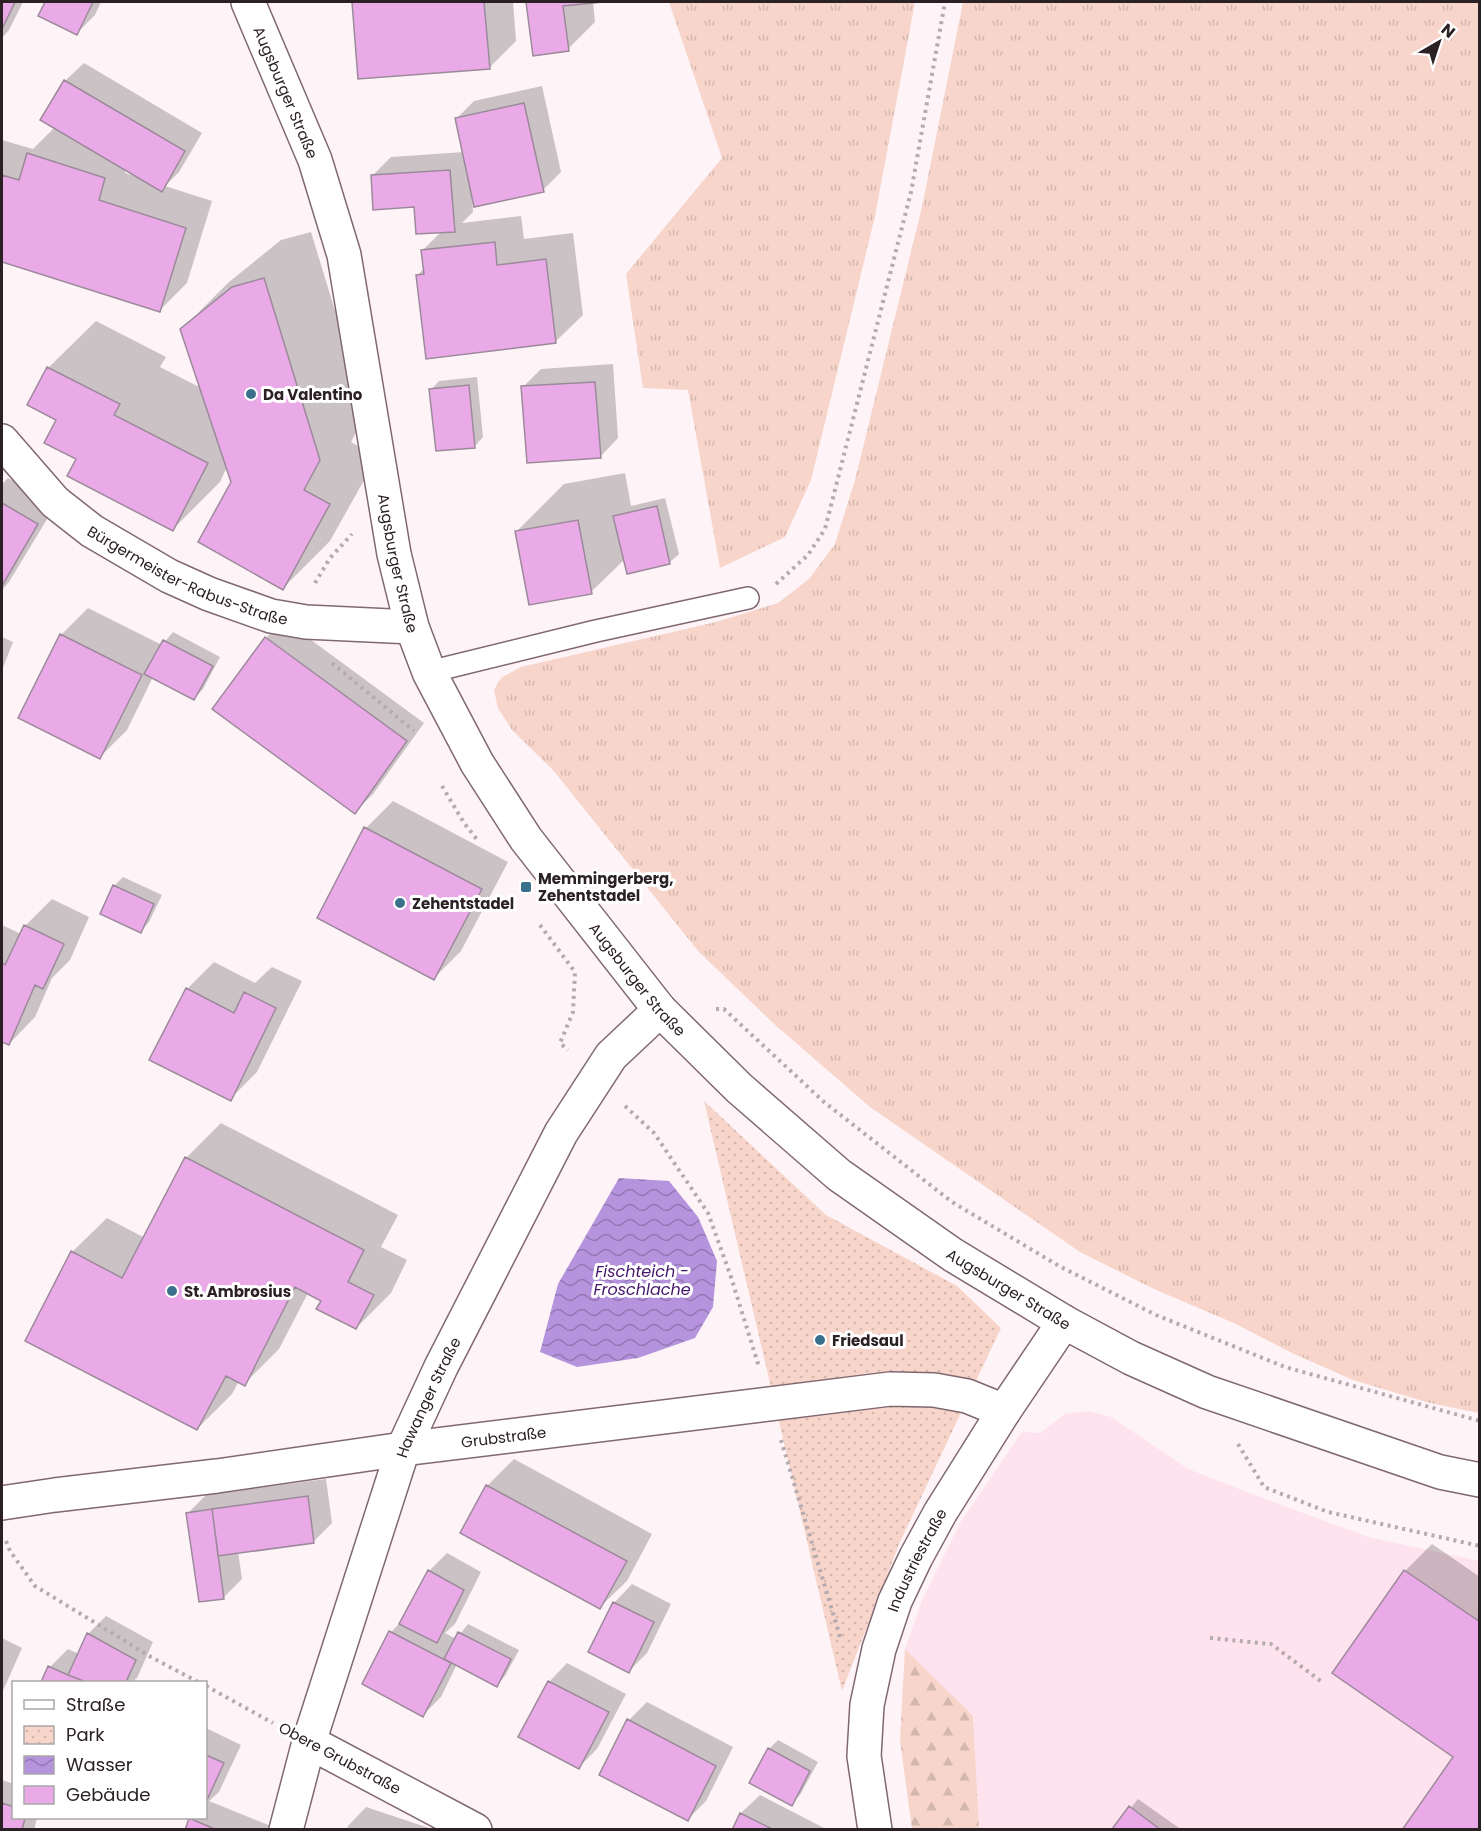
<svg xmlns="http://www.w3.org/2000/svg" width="1481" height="1831" viewBox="0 0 1481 1831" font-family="Poppins,sans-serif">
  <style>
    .built { fill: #fee2ed }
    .grass { fill: url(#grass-tufts) }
    .forest { fill: url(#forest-firs) }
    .park { fill: url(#park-dots) }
    .water { fill: url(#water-waves) }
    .shadow { fill: #0003; fill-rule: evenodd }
    .building { fill: #eaaae7; stroke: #9c8a9b; stroke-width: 1.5 }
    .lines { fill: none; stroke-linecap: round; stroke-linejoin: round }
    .service-casing { stroke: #806871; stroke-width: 24 }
    .minor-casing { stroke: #806871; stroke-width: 36 }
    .tertiary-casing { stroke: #806871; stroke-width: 36 }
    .path { stroke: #b5aaae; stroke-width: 4; stroke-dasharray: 3 4.5; stroke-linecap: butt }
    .service { stroke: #fff; stroke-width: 21 }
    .minor { stroke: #fff; stroke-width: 33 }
    .tertiary { stroke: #fff; stroke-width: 33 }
    .poi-dot { fill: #3a708b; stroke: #fff; stroke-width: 2 }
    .labels { text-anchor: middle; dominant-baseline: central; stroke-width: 6; stroke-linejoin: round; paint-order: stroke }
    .street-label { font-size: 15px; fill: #2b2125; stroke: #fff }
    .poi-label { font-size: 15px; font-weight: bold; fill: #2b2125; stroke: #fff; text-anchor: start }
    .water-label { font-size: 16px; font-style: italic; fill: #45166b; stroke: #fff }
  </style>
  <defs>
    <pattern id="grass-tufts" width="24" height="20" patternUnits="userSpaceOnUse" patternTransform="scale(1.5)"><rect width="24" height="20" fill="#f7d5ca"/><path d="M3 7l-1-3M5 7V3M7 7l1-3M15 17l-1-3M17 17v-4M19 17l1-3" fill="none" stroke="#d4b7ad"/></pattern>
    <pattern id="forest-firs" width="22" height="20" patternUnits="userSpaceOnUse" patternTransform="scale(1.5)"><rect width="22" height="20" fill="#f7d5ca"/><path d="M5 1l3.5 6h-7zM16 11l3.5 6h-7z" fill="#d4b7ad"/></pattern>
    <pattern id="park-dots" width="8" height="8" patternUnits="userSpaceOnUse" patternTransform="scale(1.5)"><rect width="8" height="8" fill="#f7d5ca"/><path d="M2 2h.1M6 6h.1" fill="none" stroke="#d4b7ad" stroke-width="1.8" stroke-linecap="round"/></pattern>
    <pattern id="water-waves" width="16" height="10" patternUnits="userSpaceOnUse" patternTransform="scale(1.5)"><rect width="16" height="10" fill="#b594dd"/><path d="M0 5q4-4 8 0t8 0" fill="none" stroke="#9378b3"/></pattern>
  </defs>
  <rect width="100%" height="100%" fill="#fef3f7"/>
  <path class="built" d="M1089,1411L1111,1417L1188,1469L1244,1491L1368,1537L1479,1561V1829H979L973,1716L905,1649L923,1598L960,1523L1022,1432L1040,1433L1065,1414Z"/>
  <path class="grass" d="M669,2H915L875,216L811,480L785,537L720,568L688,390L643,388L626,274L722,158Z
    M963,2H1479V1413L1430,1403L1353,1380L1292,1353L1236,1324L1154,1289L1080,1252L870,1107L773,1023L699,952L553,770L512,730L498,708L494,690L501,678L521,667L716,622L778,603L809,579L835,544L855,480L922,207Z"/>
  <path class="forest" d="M905,1649L973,1716L979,1829H912L900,1740Z"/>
  <path class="park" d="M704,1101L826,1215L957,1286L1001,1328L900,1542L842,1691Z"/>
  <path class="water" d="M619,1178L669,1181L698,1217L717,1261L713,1307L695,1338L638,1358L577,1367L540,1352L558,1284Z"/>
  <path class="shadow" d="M2,2H23L9,30L2,38Z
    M46,2H101L95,15L77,33L40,15Z
    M354,2H513L516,41L489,68L360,78Z
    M527,2H593L595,22L568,49L534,54Z
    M84,63L202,133L179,172L165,186L212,201L187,283L160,310L2,260V140L33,149L55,127L65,81ZM126,169L138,177L125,173Z
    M542,86L561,172L543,190L472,198L473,212L462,223L521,216L524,239L573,233L583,315L556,341L418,275L424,268L422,251L442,231L415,206L373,175L391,157L464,152L456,119L474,101Z
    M311,232L366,412L351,442L377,457L330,541L283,588L232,482L227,467L220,482L172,530L78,459L58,420L48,368L96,321L166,357L160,367L201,388L182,329L229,282L281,240Z
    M613,364L618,438L600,457L523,387L541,369Z
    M477,377L483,437L475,446L431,390L439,381Z
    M625,473L631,506L665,498L679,554L670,562L628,572L625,559L591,592L516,532L564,484Z
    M8,478L55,506L9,582L2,590V484Z
    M88,608L162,645L173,632L220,657L203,689L194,698L153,677L127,730L100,757L61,635Z
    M284,620L424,723L373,794L355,812L266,638Z
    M2,637L13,642L2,670Z
    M393,801L508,862L461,951L434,978L319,917L366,828Z
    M123,877L162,895L149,922L141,931L114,886Z
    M52,899L89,917L70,960L52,978L35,1017L9,1044L2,1041V925L21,934L25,926Z
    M214,962L255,983L272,967L302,981L257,1072L230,1099L187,989Z
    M221,1123L398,1215L381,1247L407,1260L391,1293L356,1328L323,1300L308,1293L279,1349L244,1384L239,1381L232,1394L197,1429L72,1252L107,1218L145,1238L186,1158Z
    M514,1459L652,1534L627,1581L600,1607L487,1486Z
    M326,1479L332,1523L314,1541L238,1551L242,1579L224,1597L188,1513L206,1495Z
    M1432,1544L1480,1577V1830L1455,1756L1405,1571Z
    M447,1553L481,1572L455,1624L445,1633L456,1639L468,1624L519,1650L505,1676L497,1685L457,1664L441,1697L423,1715L391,1632L404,1619L429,1571Z
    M632,1584L671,1604L647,1653L629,1671L614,1603Z
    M106,1616L153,1642L137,1678L132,1682H43L50,1667L68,1649L79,1654L88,1634Z
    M2,1638L22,1648L2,1693Z
    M567,1663L626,1694L597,1749L579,1767L521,1736L549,1682Z
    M647,1702L733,1747L706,1801L688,1819L629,1720Z
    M206,1728L241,1745L219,1792L209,1801L271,1826L270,1830H186L192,1818H206Z
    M778,1740L818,1762L800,1795L791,1804L769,1749Z
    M2,1780L14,1784V1818H37L34,1830H2Z
    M760,1795L826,1829V1830H734L741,1813Z
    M1138,1799L1182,1830L1114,1829Z
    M366,1807L429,1828L347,1830L348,1826Z"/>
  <path class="building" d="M2,2H15L2,29Z
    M45,2H93L77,35L38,16Z
    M352,2H484L490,69L358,79Z
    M526,2H603L563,6L569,51L533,56Z
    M64,80L185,151L162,192L40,120Z
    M524,103L544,192L474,207L455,118Z
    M27,153L105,178L99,200L186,228L160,312L2,262V175L19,180Z
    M450,170L455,232L416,234L414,207L373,210L371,175Z
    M495,242L497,265L546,259L556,343L426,359L416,275L424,274L421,250Z
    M264,278L320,460L304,490L330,504L283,590L198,542L231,482L180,329L232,287Z
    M47,367L120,404L114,415L208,463L173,531L67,476L76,459L44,443L56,420L27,405Z
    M595,382L601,458L527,463L521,386Z
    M469,385L475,448L436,451L429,389Z
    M2,503L38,524L2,586Z
    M657,506L670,564L627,574L613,516Z
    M578,520L592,594L529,605L515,531Z
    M60,634L142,675L100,759L18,718Z
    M265,637L407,741L355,814L212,709Z
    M163,640L213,666L194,700L144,674Z
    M364,827L482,889L434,980L317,918Z
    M113,885L154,904L141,933L100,914Z
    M24,925L64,944L43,989L35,985L9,1045L2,1042V963L5,965Z
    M186,988L234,1013L244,992L276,1008L231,1101L149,1060Z
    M185,1157L364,1250L348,1282L374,1295L356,1329L316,1309L321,1301L295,1287L245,1386L226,1376L197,1430L25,1341L71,1251L122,1278Z
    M486,1485L627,1561L600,1609L460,1533Z
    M308,1496L314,1543L218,1556L212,1509Z
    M212,1509L224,1599L199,1602L186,1513Z
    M428,1570L464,1590L437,1643L399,1624Z
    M1404,1570L1480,1622V1830H1402L1453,1757L1332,1673Z
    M613,1602L654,1622L629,1673L588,1652Z
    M389,1631L451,1663L423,1717L362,1684Z
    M458,1632L511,1659L497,1687L444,1659Z
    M87,1633L136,1660L126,1682H86L68,1675Z
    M48,1666L68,1675L86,1682H41Z
    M548,1681L609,1712L579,1769L518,1737Z
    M627,1719L716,1766L688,1821L599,1775Z
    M768,1748L810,1771L792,1806L749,1783Z
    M206,1755L224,1763L206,1802Z
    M2,1803L14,1807V1818H25L22,1830H2Z
    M1129,1806L1161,1830L1112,1829Z
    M740,1813L774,1830H732Z
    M189,1818L217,1830H185Z"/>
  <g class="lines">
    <defs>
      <path id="service" d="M429,672L596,631L748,598"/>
      <g id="minor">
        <path id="s1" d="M2,441L55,502L92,531L169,576L209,594L271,616L306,622L412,627"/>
        <path id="s2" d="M2,1503L55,1495L217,1476L403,1449L890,1389L934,1390L967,1396L1004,1411"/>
        <path d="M309,1742L475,1830"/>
        <path id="s3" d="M286,1830L309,1742L403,1449L441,1367L561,1133L611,1056L660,1010"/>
        <path id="s4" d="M875,1830L864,1756L867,1705L879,1649L895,1601L916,1557L940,1513L1004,1411L1064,1322"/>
      </g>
      <g id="tertiary">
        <path id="s5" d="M248,2L315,160L344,255L394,554L412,627L429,672L477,763L526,839L660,1010L739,1088L839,1175L953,1255L1064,1322L1131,1358L1207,1392L1440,1472L1480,1480"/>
      </g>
    </defs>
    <use href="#service" class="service-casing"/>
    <use href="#minor" class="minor-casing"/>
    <use href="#tertiary" class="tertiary-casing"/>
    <path class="path" d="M315,583L330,558L352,534
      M776,584L808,555L825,529L911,192L945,2
      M332,663L414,731
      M442,786L464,823L479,842
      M540,925L575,972L573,1012L560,1043L568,1050
      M716,1009H724L824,1102L952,1202L1059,1266L1156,1315L1285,1367L1480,1421
      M625,1106L654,1133L708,1213L731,1277L759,1367
      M781,1440L841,1640
      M1238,1444L1264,1487L1328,1512L1480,1546
      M6,1541L10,1551L35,1586L151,1657L198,1682
      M1210,1638L1271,1644L1322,1682
      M206,1686L273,1723"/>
    <use href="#service" class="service"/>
    <use href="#minor" class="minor"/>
    <use href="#tertiary" class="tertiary"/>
  </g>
  <g class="poi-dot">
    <circle cx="251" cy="394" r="6"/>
    <rect x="520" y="881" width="12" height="12" rx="3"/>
    <circle cx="400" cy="903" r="6"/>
    <circle cx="172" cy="1291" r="6"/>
    <circle cx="820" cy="1340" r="6"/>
  </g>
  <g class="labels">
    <g class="street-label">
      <text stroke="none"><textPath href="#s5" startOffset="98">Augsburger Straße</textPath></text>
      <text stroke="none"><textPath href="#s5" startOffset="584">Augsburger Straße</textPath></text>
      <text stroke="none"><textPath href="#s1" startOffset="234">Bürgermeister-Rabus-Straße</textPath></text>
      <text stroke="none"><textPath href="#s5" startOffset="1070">Augsburger Straße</textPath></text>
      <text stroke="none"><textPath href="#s5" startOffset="1556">Augsburger Straße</textPath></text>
      <text stroke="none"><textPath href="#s3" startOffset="456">Hawanger Straße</textPath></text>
      <text stroke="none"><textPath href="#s2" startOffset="506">Grubstraße</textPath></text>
      <text stroke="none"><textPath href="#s4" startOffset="280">Industriestraße</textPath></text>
      <text transform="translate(340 1758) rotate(28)">Obere Grubstraße</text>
    </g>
    <g class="poi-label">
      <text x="263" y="394">Da Valentino</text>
      <text x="538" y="878">Memmingerberg,<tspan x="538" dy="17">Zehentstadel</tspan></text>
      <text x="412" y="903">Zehentstadel</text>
      <text x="184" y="1291">St. Ambrosius</text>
      <text x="832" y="1340">Friedsaul</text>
    </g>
    <g class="water-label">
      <text x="642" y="1271">Fischteich -<tspan x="642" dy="18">Froschlache</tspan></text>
    </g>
  </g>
  <rect width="1481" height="1831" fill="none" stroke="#2b2125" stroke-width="6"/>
  <rect x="12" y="1681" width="195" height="138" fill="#ffffff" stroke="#aaa6a8" stroke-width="1.5"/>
  <rect x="24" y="1700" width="30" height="9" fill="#ffffff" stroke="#aaa6a8" stroke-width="1.5"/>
  <text x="66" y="1711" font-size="18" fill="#2b2125">Straße</text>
  <rect x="24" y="1726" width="30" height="18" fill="url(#park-dots)" stroke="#aaa6a8" stroke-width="1.5"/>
  <text x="66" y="1741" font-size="18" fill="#2b2125">Park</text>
  <rect x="24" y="1756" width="30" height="18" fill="url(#water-waves)" stroke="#aaa6a8" stroke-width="1.5"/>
  <text x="66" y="1771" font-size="18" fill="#2b2125">Wasser</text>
  <rect x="24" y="1786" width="30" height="18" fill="#eaaae7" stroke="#aaa6a8" stroke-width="1.5"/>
  <text x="66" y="1801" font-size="18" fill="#2b2125">Gebäude</text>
  <g transform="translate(1439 42) rotate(39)" stroke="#ffffff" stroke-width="4.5" paint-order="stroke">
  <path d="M0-4.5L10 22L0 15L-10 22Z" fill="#2b2125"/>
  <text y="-9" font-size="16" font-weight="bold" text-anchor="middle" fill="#2b2125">N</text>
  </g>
</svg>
